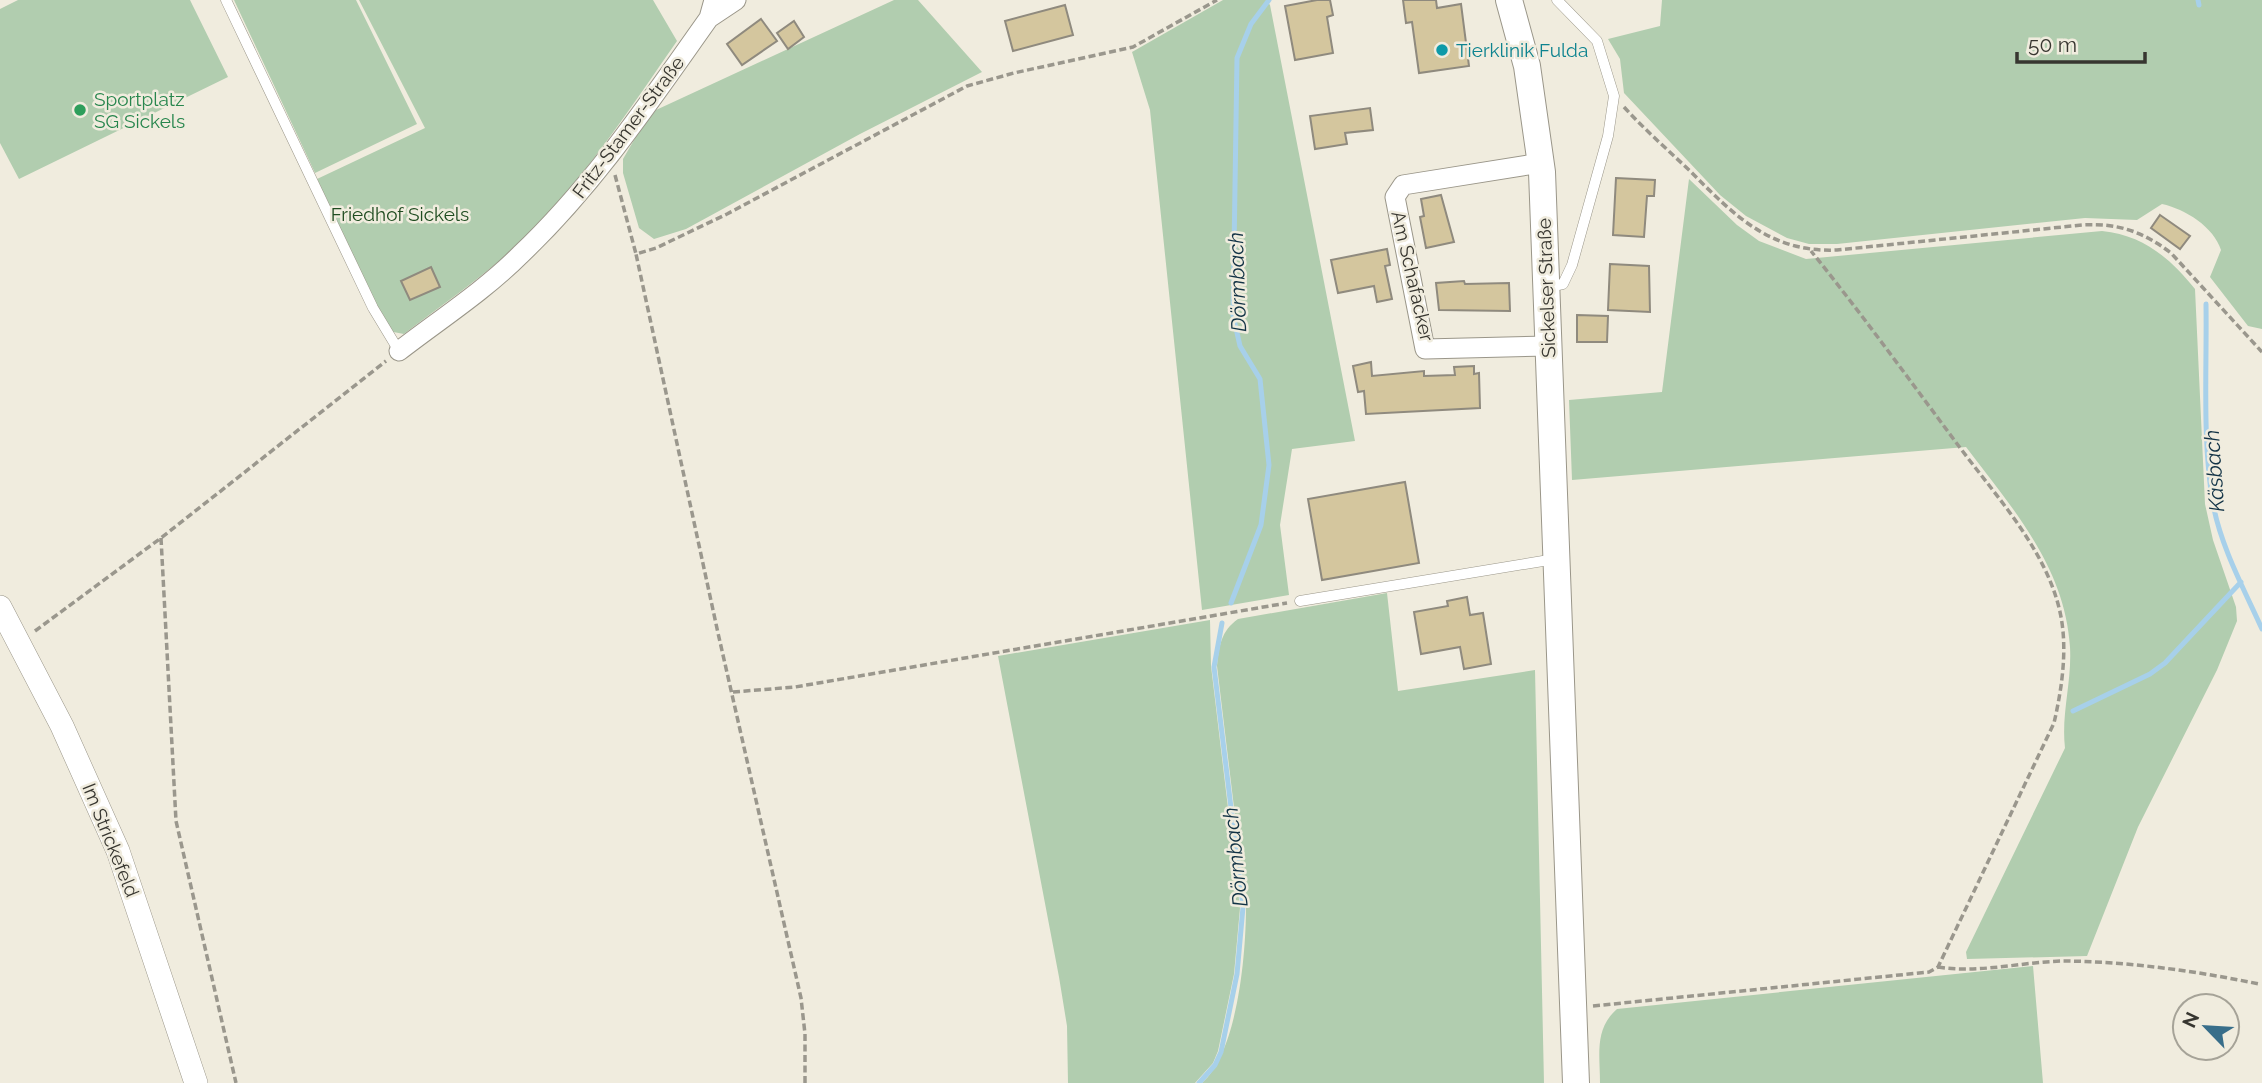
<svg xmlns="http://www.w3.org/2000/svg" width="2262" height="1083" viewBox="0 0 2262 1083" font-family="Raleway,sans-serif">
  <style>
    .green { fill: #b1cdaf }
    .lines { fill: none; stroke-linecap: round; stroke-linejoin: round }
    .stream { stroke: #a7d0ea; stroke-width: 5 }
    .building { fill: #d4c69e; stroke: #8f8a7e; stroke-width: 2 }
    .service-casing { stroke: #9a9689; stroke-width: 11 }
    .minor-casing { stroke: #9a9689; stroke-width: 21 }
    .tertiary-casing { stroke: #9a9689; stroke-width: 24 }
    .secondary-casing { stroke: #9a9689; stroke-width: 28 }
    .path { stroke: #9a978d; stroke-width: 3.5; stroke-dasharray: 7 3.5; stroke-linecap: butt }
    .service { stroke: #fff; stroke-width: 10 }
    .minor { stroke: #fff; stroke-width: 19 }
    .tertiary { stroke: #fff; stroke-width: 23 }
    .secondary { stroke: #fff; stroke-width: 26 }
    .culture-dot { fill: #0f9aa8; stroke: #f0ecde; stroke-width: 2.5 }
    .leisure-dot { fill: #2e9e5b; stroke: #f0ecde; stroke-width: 2.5 }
    .labels { text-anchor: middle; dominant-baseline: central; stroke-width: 5; stroke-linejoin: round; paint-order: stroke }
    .culture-label { font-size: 19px; fill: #0d838f; stroke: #f0ecde; text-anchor: start }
    .leisure-label { font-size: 19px; fill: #27864d; stroke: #f0ecde; text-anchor: start }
    .street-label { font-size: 19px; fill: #373630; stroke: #f0ecde }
    .park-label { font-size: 19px; fill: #1f4c20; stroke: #f0ecde }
    .water-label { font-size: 21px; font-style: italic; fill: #113245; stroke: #f0ecde }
  </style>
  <rect width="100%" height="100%" fill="#f0ecde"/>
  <path class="green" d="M18,0H190L228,77L19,179L0,143V9Z
    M234,0H356L417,124L315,173Z
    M359,0H653L677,41C627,113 578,188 514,248C480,279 440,306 404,334L388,331L317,179L425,128Z
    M894,0H918L982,72L860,134L686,229L654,239L639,228L623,173V159L641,128L656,110Z
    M1223,0H1266L1270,5L1355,441L1292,449L1280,525L1289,595L1202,610L1150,110L1132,52Z
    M1662,0H2262V329L2248,326L2210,277L2221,250C2214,227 2185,209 2162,204L2137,220L2085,218L1837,244H1809L1787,238L1746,216L1720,195L1624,93L1620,59L1608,39L1660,26Z
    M1689,179L1737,225L1759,241L1806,259L2102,231C2143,235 2170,258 2195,289L2205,504L2213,540L2236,607L2237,621L2217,670L2138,827L2087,956L1967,959L1966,952L2065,748C2061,714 2072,682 2070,647C2065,567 2013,509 1966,447L1572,480L1569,400L1662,392Z
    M1387,593L1398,691L1535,670L1544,1083H1202C1238,1051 1246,953 1246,907L1217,666C1219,646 1221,631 1238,619Z
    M1210,620L1211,666L1240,908L1234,974L1218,1051L1213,1063L1195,1083H1068L1067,1026L1059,977L998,656Z
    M2033,966L2043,1083H1600C1600,1055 1594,1029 1617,1009Z"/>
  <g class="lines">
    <path class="stream" d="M2198,0L2199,5
      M2206,304C2207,370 2202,439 2213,504C2221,547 2244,589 2262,629
      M1231,603L1261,525L1269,465L1260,379L1240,346L1233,315L1237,58L1251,24L1269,0
      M2073,711L2150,674L2165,663L2241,582
      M1199,1083L1215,1065L1221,1052L1237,974L1243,907L1214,667L1222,623"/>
  </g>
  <path class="building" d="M1317,0H1330L1333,15L1327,17L1333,53L1295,60L1285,6Z
    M1403,0H1436L1437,8L1461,4L1469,66L1419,73L1412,22L1406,23Z
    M1065,5L1073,35L1013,51L1005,21Z
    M761,19L777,41L742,65L727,44Z
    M794,21L804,37L788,49L777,33Z
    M1370,108L1373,130L1345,133L1347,144L1315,149L1310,116Z
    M1616,178L1655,180L1654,196H1647L1644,237L1613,235Z
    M1441,195L1454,242L1426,248L1420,217L1424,216L1421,199Z
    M2160,215L2190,236L2180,249L2151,228Z
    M1387,249L1390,265L1385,266L1392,299L1377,302L1374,286L1338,293L1331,260Z
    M1610,264L1649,266L1650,312L1608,310Z
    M431,267L440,287L410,300L401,281Z
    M1464,281L1465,284L1509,283L1510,311L1439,310L1436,283Z
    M1577,315L1608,316L1607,342H1577Z
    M1371,362L1372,376L1424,371V376L1455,375L1454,367L1474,366V374L1479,373L1480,408L1366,414L1364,391L1358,392L1353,366Z
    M1405,482L1419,563L1322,580L1308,499Z
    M1467,597L1470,615L1483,613L1491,664L1464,669L1460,647L1421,654L1414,612L1448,606L1447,601Z"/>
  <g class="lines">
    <defs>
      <path id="service" d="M226,0L373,308L399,351
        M1548,287L1563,284L1572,265L1608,136L1614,96L1597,41L1557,0
        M1300,601L1555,559"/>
      <path id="minor" d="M709,18L736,0
        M1541,163L1403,185L1395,197L1425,349L1548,346
        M399,351C439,320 484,291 520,255C594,185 650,101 709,18L714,0"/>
      <path id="tertiary" d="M0,607L62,726L118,851L196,1083"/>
      <path id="secondary" d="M1509,0L1527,66L1542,172L1576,1083"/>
    </defs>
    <use href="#service" class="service-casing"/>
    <use href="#minor" class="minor-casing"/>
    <use href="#tertiary" class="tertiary-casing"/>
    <use href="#secondary" class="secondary-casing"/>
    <path class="path" d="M1624,107C1645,130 1668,150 1690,171C1734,215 1770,253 1837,250L2082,225C2118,223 2142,231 2171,253L2262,352
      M615,175L636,254
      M161,538L176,821L236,1083
      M35,631L161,538L386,361
      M733,692L795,687L1287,603
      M1938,967C1980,974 2025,961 2067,961C2131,962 2196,971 2259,984
      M1593,1006L1929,972L1938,967L2054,723C2062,688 2068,648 2060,612C2046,548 1993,493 1955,441C1908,378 1861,313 1811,251
      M805,1083V1034L801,998L718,633L636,254L656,248L727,214L967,86L1014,73L1133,47L1217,0"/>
    <use href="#service" class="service"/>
    <use href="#minor" class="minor"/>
    <use href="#tertiary" class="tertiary"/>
    <use href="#secondary" class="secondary"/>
  </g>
  <circle class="culture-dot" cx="1442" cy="50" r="7"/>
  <circle class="leisure-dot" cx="80" cy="110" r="7"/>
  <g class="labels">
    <g class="culture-label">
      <text x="1456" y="50">Tierklinik Fulda</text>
    </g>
    <g class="leisure-label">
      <text x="94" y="99">Sportplatz<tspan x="94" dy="22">SG Sickels</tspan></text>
    </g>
    <g class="street-label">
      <text transform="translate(628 127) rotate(-53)">Fritz-Stamer-Straße</text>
      <text transform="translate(1413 276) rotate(77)">Am Schafacker</text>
      <text transform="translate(1546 288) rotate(-92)">Sickelser Straße</text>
      <text transform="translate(111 840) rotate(68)">Im Strickefeld</text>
    </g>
    <g class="park-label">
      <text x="400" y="214">Friedhof Sickels</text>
    </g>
    <g class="water-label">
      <text transform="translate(1237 282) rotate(-92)">Dörmbach</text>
      <text transform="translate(2214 471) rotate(-94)">Käsbach</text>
      <text transform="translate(1235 857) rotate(-96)">Dörmbach</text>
    </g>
  </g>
  <g transform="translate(2206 1027) rotate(295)"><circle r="33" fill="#f0ecde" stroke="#a6a398" stroke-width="2"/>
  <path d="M0-5L12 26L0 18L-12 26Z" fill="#386e8a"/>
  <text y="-10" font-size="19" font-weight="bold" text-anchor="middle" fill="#373630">N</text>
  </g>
  <path d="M2017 52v10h128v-10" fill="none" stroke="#373630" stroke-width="3.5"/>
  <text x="2028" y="52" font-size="21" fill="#373630" stroke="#f0ecde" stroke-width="5" paint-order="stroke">50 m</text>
</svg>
